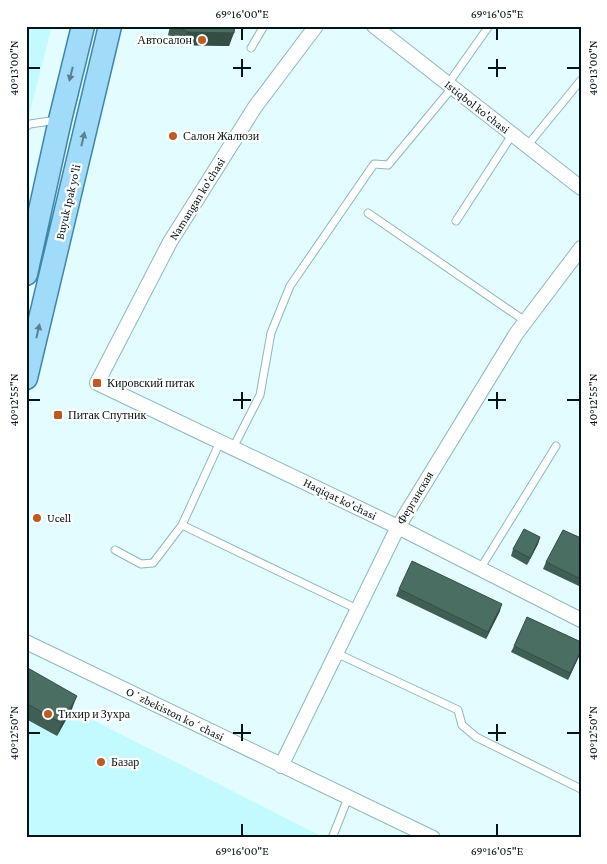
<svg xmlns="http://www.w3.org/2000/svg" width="607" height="864" viewBox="0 0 607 864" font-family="'Crimson Pro',serif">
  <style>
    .built { fill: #c3faff }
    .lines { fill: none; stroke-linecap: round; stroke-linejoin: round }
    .lane-casing { stroke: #8db8bb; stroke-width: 9 }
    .street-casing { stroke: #8db8bb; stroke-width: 16 }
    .primary-casing { stroke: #4086a8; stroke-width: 25 }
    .lane { stroke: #fff; stroke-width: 7 }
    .street { stroke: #fff; stroke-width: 14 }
    .primary { stroke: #a0dbfa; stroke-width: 22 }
    .wall { fill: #405f54 }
    .shaded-wall { fill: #344d45 }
    .building { fill: #4a6e62; stroke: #344d45 }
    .oneway { fill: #5a8193 }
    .ticks { fill: none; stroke: #041416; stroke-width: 2 }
    .poi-dot { fill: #be5b22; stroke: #fff; stroke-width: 2 }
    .labels { text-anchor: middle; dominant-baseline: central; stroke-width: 4.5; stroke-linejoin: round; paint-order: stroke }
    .poi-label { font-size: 12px; fill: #041416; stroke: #fff; text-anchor: start }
    .street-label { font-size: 12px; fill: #041416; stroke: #fff }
    .neatline { fill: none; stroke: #041416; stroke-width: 2 }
    .ticks-label { font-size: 12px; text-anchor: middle; fill: #041416 }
  </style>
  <rect width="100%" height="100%" fill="#e2fcff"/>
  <path class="built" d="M26,26H52L26,127Z
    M26,686L325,838H26Z"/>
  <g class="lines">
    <defs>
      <path id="lane" d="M251,48L264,26
        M448,84L489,26
        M26,127L30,124L57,120
        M527,146L581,80
        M368,213L525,321
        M456,221L512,135
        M233,448L260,395L271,333L290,286L374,164L388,165L452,88
        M182,525L357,609
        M115,550L141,564L153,563L182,525L220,442
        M480,569L556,446
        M336,653L458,710L462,725L476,737L581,789
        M332,838L348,798"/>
      <path id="street" d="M316,26L255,107L170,242L97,383L398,527L581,620
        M374,26L581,188
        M26,642L433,838
        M281,766L398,527L516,334L581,248"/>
      <path id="primary" d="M26,274L60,120L83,26
        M26,378L110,26"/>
    </defs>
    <use href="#lane" class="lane-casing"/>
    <use href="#street" class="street-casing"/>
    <use href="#primary" class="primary-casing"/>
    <use href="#lane" class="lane"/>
    <use href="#street" class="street"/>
    <use href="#primary" class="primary"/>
  </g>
  <path class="wall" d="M170,26H235L229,46L182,45L168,35Z
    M540,537L538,544L527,565L511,556L513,549Z
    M581,538V587L543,569L546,562Z
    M399,589L500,611L486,639L396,596Z
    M514,646L581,652L568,680L511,652Z
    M26,667L72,709L57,736L26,719Z"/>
  <path class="shaded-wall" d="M187,32L234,33L229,46L182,45Z
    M540,537L538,544L527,565L530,558Z
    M502,604L500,611L486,639L488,632Z
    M581,651V652L568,680L570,673Z
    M77,696L72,709L57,736L61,723Z"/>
  <path class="building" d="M179,26H235L234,33L187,32Z
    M524,529L540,537L530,558L513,549Z
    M563,530L581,538V579L546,562Z
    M412,561L502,604L488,632L399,589Z
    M527,617L581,642V651L570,673L514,646Z
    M26,667L77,696L61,723L26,703Z"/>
  <defs><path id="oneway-solid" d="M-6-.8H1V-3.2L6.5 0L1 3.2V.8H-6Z" transform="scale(1.25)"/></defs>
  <g class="oneway">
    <use href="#oneway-solid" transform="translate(71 74) rotate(104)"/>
    <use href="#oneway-solid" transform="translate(83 139) rotate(-77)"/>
    <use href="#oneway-solid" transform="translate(38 331) rotate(-77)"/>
  </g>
  <path class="ticks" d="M242,28V40M497,28V40M242,59V77M497,59V77M28,68H40M233,68H251M488,68H506M567,68H580M242,392V409M497,392V409M28,400H40M233,400H251M488,400H506M567,400H580M242,724V741M497,724V741M28,733H40M233,733H251M488,733H506M567,733H580M242,824V836M497,824V836"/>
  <g class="poi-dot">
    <circle cx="202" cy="40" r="5"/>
    <circle cx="173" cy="136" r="5"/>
    <rect x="92" y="378" width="10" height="10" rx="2.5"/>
    <rect x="53" y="410" width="10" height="10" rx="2.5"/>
    <circle cx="37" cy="518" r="5"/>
    <circle cx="48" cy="714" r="5"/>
    <circle cx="101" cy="762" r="5"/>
  </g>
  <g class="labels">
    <g class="poi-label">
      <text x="192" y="40" text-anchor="end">Автосалон</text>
      <text x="183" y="136">Салон Жалюзи</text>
      <text x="107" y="383">Кировский питак</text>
      <text x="68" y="415">Питак Спутник</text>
      <text x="47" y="518">Ucell</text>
      <text x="58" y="714">Тихир и Зухра</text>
      <text x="111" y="762">Базар</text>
    </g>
    <g class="street-label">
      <text transform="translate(477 107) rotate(38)">Istiqbol ko'chasi</text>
      <text transform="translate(197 199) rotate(-58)">Namangan ko'chasi</text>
      <text transform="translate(68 202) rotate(-77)">Buyuk Ipak yo'li</text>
      <text transform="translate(415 498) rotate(-59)">Ферганская</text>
      <text transform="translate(340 499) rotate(26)">Haqiqat ko'chasi</text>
      <text transform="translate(175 714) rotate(26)">Oʻzbekiston koʻchasi</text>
    </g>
  </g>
  <rect width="607" height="864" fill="none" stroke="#ffffff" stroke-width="55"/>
  <rect x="28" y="28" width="552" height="808" class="neatline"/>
  <g class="ticks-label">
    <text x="242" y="18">69°16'00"E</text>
    <text x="497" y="18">69°16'05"E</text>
    <text transform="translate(14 68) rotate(-90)" y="4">40°13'00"N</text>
    <text transform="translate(593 68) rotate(-90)" y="4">40°13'00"N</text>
    <text transform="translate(14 400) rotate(-90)" y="4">40°12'55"N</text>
    <text transform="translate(593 400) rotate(-90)" y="4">40°12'55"N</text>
    <text transform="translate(14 733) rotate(-90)" y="4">40°12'50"N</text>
    <text transform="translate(593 733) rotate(-90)" y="4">40°12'50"N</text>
    <text x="242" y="855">69°16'00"E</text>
    <text x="497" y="855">69°16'05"E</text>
  </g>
</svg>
